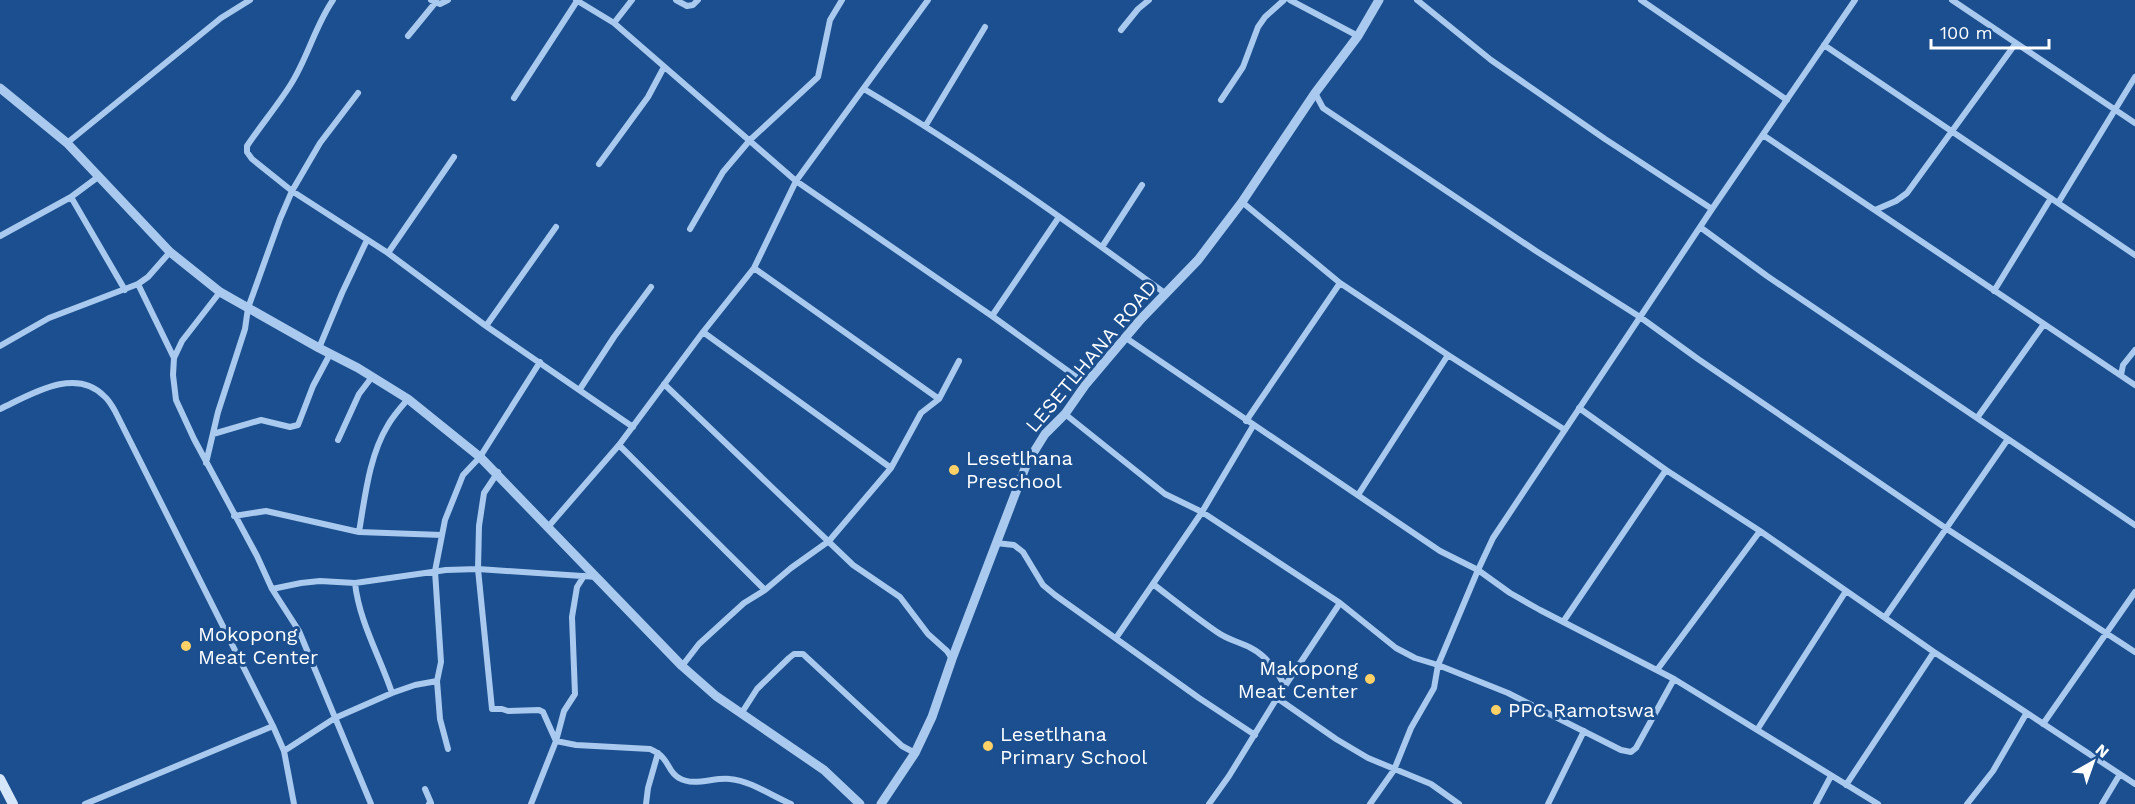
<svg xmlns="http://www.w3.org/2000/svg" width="2135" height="804" viewBox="0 0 2135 804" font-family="'Work Sans',sans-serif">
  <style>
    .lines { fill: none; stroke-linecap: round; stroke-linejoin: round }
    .minor { stroke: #a9c9ee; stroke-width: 6 }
    .tertiary { stroke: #a9c9ee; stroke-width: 9 }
    .secondary { stroke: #d6e6fa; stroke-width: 10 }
    .poi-dot { fill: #ffd166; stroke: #1b4f8f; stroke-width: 2 }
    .labels { text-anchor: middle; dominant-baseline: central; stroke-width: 6; stroke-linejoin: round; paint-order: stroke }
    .street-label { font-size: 20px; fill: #fff; stroke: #1b4f8f }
    .poi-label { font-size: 20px; fill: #fff; stroke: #1b4f8f; text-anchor: start }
  </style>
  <rect width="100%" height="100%" fill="#1b4f8f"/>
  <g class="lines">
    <path class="minor" d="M333,0C315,26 308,57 291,84C278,105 261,125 247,146V152L252,159L292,191L388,253L486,326L633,427
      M431,0L440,4L448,0
      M576,0L614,23L796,181L992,316L1086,384
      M676,0L687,6L693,5L698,0
      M1290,0L1358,36
      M1417,0L1491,60L1605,139L1712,209
      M1641,0L1787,100
      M1952,0L2135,123
      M614,23L632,0
      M1121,30L1138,9L1149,0
      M408,36L435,3
      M1824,45L2135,255
      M864,89C969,151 1068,222 1166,294
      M1315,93L1323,108L1536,251L1640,317L1698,359L1947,529L2135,652
      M514,98L577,1
      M1221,100L1243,67L1258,27L1265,17L1284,0
      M926,125L985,27
      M1763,135L2135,385
      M67,143L221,18L250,0
      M599,164L648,97L664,67
      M71,197L125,290
      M1242,202L1340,283L1448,355L1565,430
      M2058,203L2135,77
      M1875,210L1896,201L1907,193L2016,43
      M1700,227L1767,276L2135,525
      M690,229L723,172L750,140L818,77L830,20L842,0
      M0,236L71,197L98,177
      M1102,247L1142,185
      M388,253L454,157
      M754,268L939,399
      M138,284L174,358
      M1994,291L2051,198
      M220,292L182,341L174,358L173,375L176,400L194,439L257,556L272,589L299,631L371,804
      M992,316L1059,217
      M486,326L556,227
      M703,332L891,468
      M1126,338L1440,551L1478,570L1510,593L1540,610L1674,679L1878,804
      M0,346L49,318L138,284L148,277L170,252
      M319,348L342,293L367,240
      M2121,375L2123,365L2135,350
      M664,384L853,565L900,597L928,634L947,651L952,659
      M580,389L614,337L651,287
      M1579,408L1666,470L1760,531L1934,652L2135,784
      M0,409C30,395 75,366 104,396C109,400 112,406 115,411L273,726L284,751L294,804
      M1065,414L1165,494L1202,512L1340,603L1396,648L1415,658L1438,665L1508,693L1621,750L1631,752L1636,748L1674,679
      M1977,418L2044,324
      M1246,421L1340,283
      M213,434L261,420L290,427L298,425L313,386L330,354
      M338,440L359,394L372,377
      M619,445L765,590
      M206,463L218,412L245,329L248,308L280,219L292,191L320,143L358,93
      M498,472L484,493L479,526L478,569L492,709H502L508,711L539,710L543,712L556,741L576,745L650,749C671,758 666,771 679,778C694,787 714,777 730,779C751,781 772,796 791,804
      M1358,495L1448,355
      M234,516L266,511L359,532L442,535
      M548,527L619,445L703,332L754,268L796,181L928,0
      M359,532C365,497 369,456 388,425C393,416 401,407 408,399
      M996,543L1014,545L1023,552L1043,585L1055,595L1199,698L1255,735
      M355,583C359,621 380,657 392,693
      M1153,584C1174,600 1195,617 1217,632C1228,640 1240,642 1251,648C1267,656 1277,671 1285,686
      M272,589L301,583L320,581L355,583L446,570L478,569L597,577
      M1885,617L2008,439
      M1563,622L1666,470
      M1116,638L1202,512L1253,426
      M682,666L699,644L744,603L765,590L791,568L829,541L891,468L921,413L939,399L959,361
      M1657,670L1760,531
      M1277,698L1336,739L1368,758L1431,784L1459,804
      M741,714L757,689L789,658L794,654H803L902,746L915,753
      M2043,724L2135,592
      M1757,730L1846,591
      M448,749L440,719L437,681L441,662L435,571L445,520L463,475L480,457L540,362
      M284,751L335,718L392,693L415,685L437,681
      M1846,785L1934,652
      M425,789L431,803L429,804
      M85,804L273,726
      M531,804L556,741L564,711L575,694L572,617L577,587L584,576
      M646,804L648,788L658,753
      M1209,804L1229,776L1277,698L1340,603
      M1370,804L1394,770L1411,728L1434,688L1438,665L1478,570L1493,538L1712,209L1855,0
      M1548,804L1584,731
      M1816,804L1831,776
      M1967,804L1993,771L2026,714
      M2102,804L2120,774"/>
    <path class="tertiary" d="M0,88L67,143L170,252L220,292L319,348L358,368L408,399L480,457L682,666L716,696L824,770L860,804
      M881,804L915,753L932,717L952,659L1027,463L1045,434L1065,414L1086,384L1141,319L1198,260L1242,202L1315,93L1358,36L1379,0"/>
    <path class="secondary" d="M0,779L13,804"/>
  </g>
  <g class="poi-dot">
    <circle cx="954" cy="470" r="6"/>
    <circle cx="186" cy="646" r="6"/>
    <circle cx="1370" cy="679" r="6"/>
    <circle cx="1496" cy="710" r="6"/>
    <circle cx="988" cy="746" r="6"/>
  </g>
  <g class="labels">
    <g class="street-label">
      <text transform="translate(1091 356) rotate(-50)">LESETLHANA ROAD</text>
    </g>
    <g class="poi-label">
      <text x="966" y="458">Lesetlhana<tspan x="966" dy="23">Preschool</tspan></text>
      <text x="198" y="634">Mokopong<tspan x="198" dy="23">Meat Center</tspan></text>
      <text x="1358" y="668" text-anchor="end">Makopong<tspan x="1358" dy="23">Meat Center</tspan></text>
      <text x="1508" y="710">PPC Ramotswa</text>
      <text x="1000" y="734">Lesetlhana<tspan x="1000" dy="23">Primary School</tspan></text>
    </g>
  </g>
  <g transform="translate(2093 762) rotate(40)" stroke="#1b4f8f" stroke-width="4.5" paint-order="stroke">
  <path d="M0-4.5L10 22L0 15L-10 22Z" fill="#ffffff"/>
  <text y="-9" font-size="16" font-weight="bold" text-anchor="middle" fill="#ffffff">N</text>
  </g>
  <path d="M1931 39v9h118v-9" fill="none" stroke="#ffffff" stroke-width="3"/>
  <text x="1940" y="39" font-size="18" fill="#ffffff" stroke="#1b4f8f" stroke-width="4.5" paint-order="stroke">100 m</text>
</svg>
